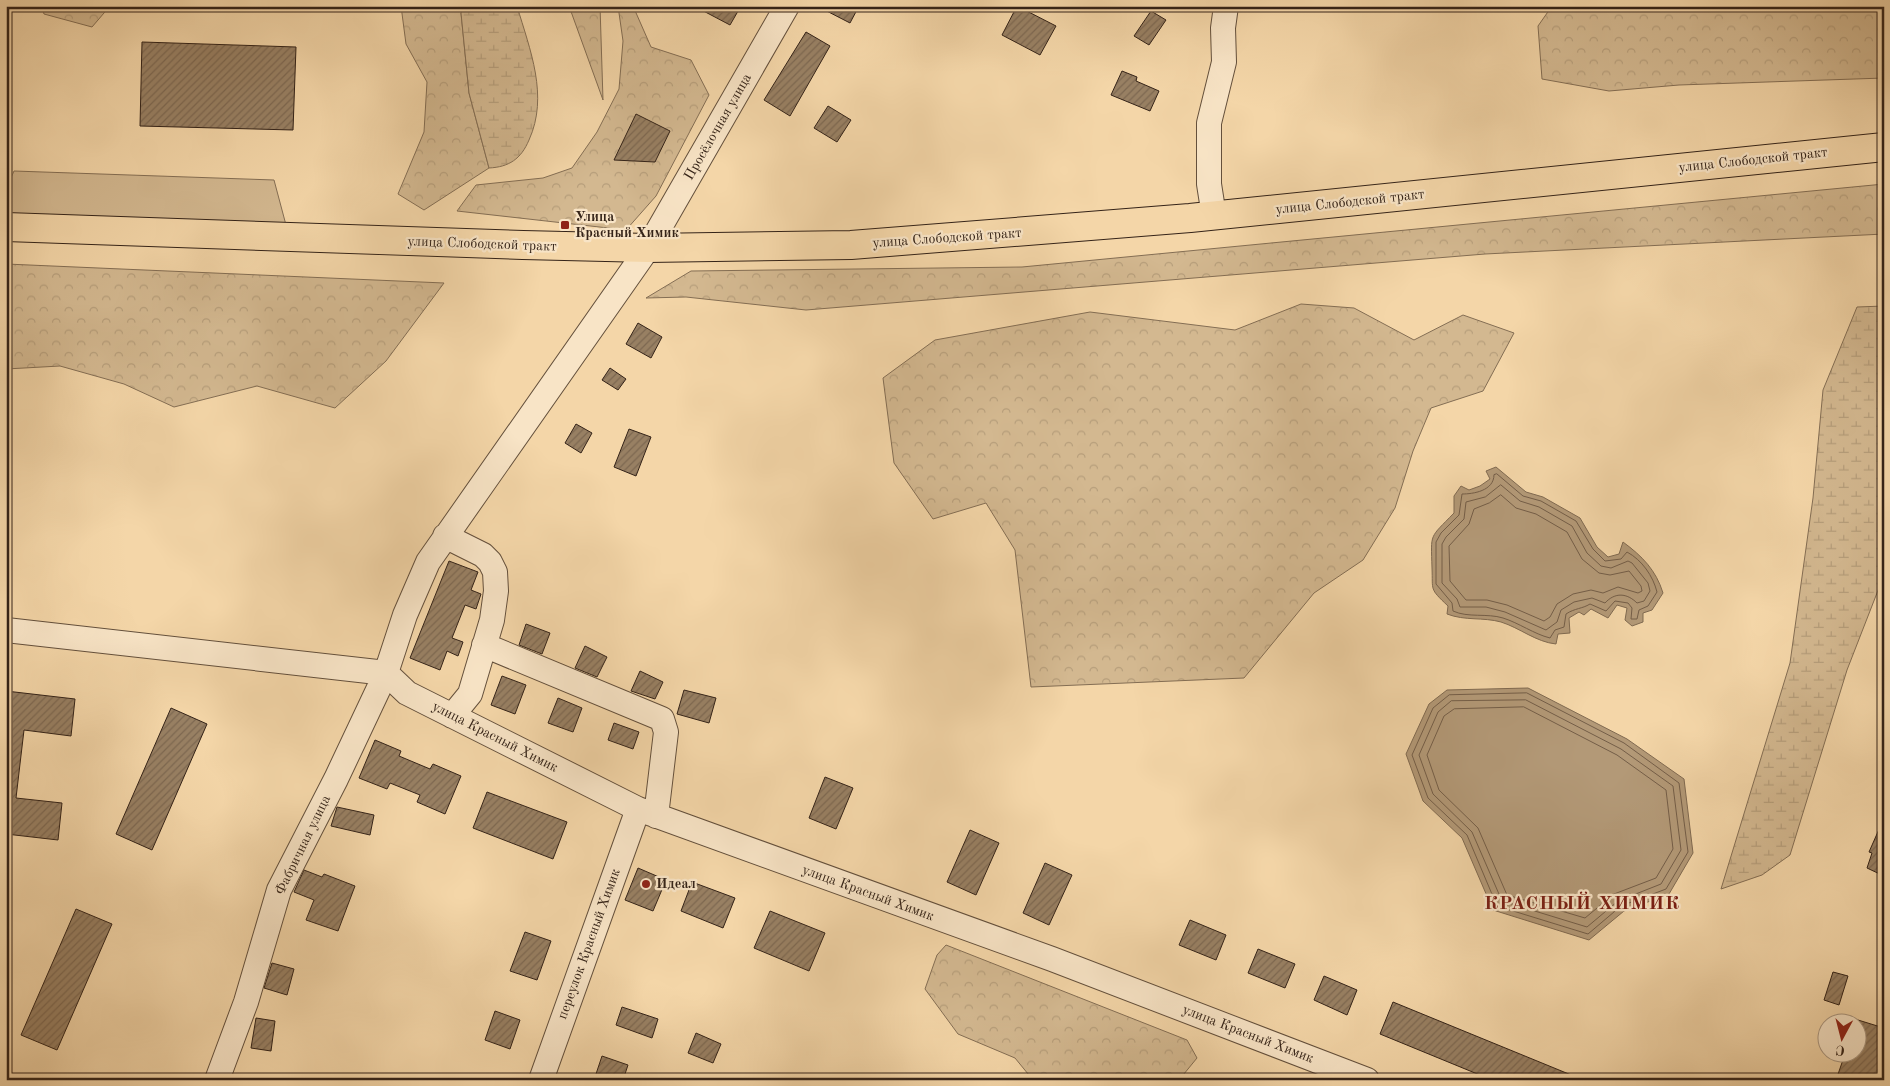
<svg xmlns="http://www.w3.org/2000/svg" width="1890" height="1086" viewBox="0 0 1890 1086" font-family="'Old Standard TT',serif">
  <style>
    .grass { fill: #d3b890; stroke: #846e54 }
    .forest { fill: url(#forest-crowns); stroke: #846e54 }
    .wetland { fill: url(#wetland-marsh); stroke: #846e54 }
    .water { fill: #b39977; stroke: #806a51 }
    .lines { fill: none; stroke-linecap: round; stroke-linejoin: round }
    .shore { stroke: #745e48; stroke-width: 1 }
    .building { fill: url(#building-hatch); stroke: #342318 }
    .minor-casing { stroke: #64503c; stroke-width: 26 }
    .major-casing { stroke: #342318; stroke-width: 30 }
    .minor { stroke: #f8e4c6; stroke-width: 24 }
    .major { stroke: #f4d6a8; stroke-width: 28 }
    .poi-dot { fill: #8f2418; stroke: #f8e4c6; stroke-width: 2 }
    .labels { text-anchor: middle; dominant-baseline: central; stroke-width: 4.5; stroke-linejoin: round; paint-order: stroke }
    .street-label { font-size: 14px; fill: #342318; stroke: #f8e4c6 }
    .poi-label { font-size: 14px; font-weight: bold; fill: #342318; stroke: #f8e4c6; text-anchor: start }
    .district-label { font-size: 19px; font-weight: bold; letter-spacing: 1px; fill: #7a1f14; stroke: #f8e4c6 }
  </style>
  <defs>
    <pattern id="forest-crowns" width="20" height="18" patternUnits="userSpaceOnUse" patternTransform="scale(1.25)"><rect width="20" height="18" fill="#d3b890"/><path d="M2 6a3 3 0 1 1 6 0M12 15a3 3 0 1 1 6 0" fill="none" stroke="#b69e7b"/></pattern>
    <pattern id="wetland-marsh" width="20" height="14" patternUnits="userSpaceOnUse" patternTransform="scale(1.25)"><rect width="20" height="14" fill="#d3b890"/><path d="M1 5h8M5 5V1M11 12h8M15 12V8" fill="none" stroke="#b69e7b"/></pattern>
    <pattern id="building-hatch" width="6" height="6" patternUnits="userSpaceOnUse" patternTransform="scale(1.25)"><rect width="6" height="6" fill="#988063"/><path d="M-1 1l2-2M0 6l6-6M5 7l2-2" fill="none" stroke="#7d6851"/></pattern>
  </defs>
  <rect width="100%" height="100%" fill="#f4d6a8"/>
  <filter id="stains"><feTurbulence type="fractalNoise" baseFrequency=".004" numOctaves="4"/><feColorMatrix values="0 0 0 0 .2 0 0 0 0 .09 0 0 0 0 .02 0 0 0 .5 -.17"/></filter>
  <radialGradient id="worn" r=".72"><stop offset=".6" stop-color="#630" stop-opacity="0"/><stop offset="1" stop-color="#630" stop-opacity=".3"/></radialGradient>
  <path class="grass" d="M14,171L274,180L286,225L6,214V189Z"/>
  <path class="forest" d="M41,6H110L92,27L44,14Z
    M401,6H464L461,13L469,93L489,168L424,210L398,194L424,132L427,82L406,44Z
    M569,6H600L603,100Z
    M618,6H633L651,47L691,60L709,95L656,196L626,230L457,211L476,185L543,178L572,168L597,132L619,89L623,41Z
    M1552,6H1884V78L1679,85L1609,91L1542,79L1538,26Z
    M1884,184V234L1485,254L806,310L686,297L646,298L691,271L1022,267Z
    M6,264L444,283L386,361L335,408L257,386L174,407L124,384L60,366L6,369Z
    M1301,304L1354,308L1414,340L1463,315L1514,333L1483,391L1431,408L1413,451L1395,508L1363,560L1314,593L1244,678L1031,687L1015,550L986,503L933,519L894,463L883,378L935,340L1090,312L1235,330Z
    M946,945L1187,1040L1197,1058L1179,1080H1033L1015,1058L958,1034L925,989L937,955Z"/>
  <path class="wetland" d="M464,6H517C530,50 549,96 529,140C521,159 509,167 489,168L469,93L461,13Z
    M1884,306V575L1847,670L1790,855L1762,875L1721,889L1790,663L1813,498L1823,390L1857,307Z"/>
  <path class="water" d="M1496,467L1526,492L1543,497L1580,518L1597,547L1608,557L1619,554L1623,542C1642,556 1656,570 1663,593L1652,610L1643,613V622L1632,626L1625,620L1627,608L1617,605L1608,618L1591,609L1584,615L1579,612L1569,618L1570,633L1558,634L1556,644C1536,642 1520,628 1501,622C1483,617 1465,621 1447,614L1448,606C1429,588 1433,591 1432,568C1431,532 1429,539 1454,513V496L1461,486L1469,490L1480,486L1490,479L1486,471Z
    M1528,688L1627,739L1684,779L1693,853L1669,894L1624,911L1589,940L1493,910L1462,838L1423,801L1406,754L1429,704L1447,690Z"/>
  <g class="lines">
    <path class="shore" d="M1497,474L1523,496L1541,501L1576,521L1593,549L1605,561L1621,559L1627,552C1642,560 1653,576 1657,592L1648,606L1639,610L1637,619H1631L1632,608L1628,603L1615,601L1606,611L1590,604C1582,609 1575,608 1566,614L1564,627L1555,630L1550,638C1534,634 1519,623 1503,618C1487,613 1468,618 1453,611L1452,603L1436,584V542L1441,533L1459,515L1462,494C1473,494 1494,491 1494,475Z
      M1501,485L1520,501L1539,507L1572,526L1587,553L1601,566L1611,568L1628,561L1632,563L1648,583L1650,591L1644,601L1637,603C1627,593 1615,592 1605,603L1592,598L1574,602L1561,610L1557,622L1546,630L1505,612L1486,607H1460L1457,599L1442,583V544L1446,537L1464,519L1466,502L1485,497Z
      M1501,495L1516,508L1536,514L1567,532L1582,559L1599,573L1610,575L1629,571L1641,586L1642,591L1638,593L1618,587L1603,593L1591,590L1573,594L1557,604L1550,617L1544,621L1507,605L1487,600H1466L1450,581L1449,546L1469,524L1474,509L1489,503Z
      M1527,693L1624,743L1679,783L1688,852L1666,889L1621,906L1588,934L1497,906L1467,835L1428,798L1412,755L1433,708L1449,695Z
      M1526,700L1621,749L1673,786L1681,850L1661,884L1618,901L1587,927L1502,901L1472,832L1433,794L1419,755L1438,712L1451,701Z
      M1524,707L1617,755L1666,790L1673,849L1656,878L1614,894L1585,918L1507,895L1478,828L1439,790L1427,755L1444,716L1454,709Z"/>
  </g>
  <path class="building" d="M694,6H741L730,25Z
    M817,6H859L850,23Z
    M1017,6L1056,26L1040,55L1002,35Z
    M1151,11L1166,20L1149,45L1134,36Z
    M806,32L830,46L790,116L764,100Z
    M142,42L296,47L293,130L140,126Z
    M1122,71L1137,77L1136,81L1159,91L1150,111L1111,95Z
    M828,106L851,120L837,142L814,128Z
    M636,114L670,131L655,162L614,160Z
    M638,323L662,337L651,358L626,344Z
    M610,368L626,379L618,390L602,380Z
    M576,424L592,433L581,453L565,443Z
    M629,429L651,437L636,476L614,467Z
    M449,561L478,572L471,590L481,594L476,609L465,605L452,638L463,642L458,656L447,651L440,670L410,658Z
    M526,624L550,633L542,654L519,645Z
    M585,646L607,657L597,677L575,668Z
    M640,671L663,682L655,699L631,691Z
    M502,676L526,685L515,714L491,705Z
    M684,690L716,698L709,723L677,714Z
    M6,691L75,699L71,736L24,730L16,798L62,803L58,840L6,834Z
    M558,698L582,708L573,732L548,723Z
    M171,708L207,724L152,850L116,834Z
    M614,723L639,732L633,749L608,740Z
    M375,740L401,751L399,756L430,769L433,764L461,776L445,814L417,802L420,795L390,783L387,789L359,778Z
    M825,777L853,788L836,829L809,818Z
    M487,792L567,822L553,859L473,828Z
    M337,807L374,815L370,835L331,826Z
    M1884,818V876L1867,868L1872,853L1869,852Z
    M970,830L999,843L976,895L947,882Z
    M1045,863L1072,875L1049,925L1023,913Z
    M638,868L666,880L653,911L625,900Z
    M304,870L322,877L324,874L355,886L338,931L306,920L314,900L294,892Z
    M692,882L735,898L723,928L681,911Z
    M76,909L112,924L57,1050L21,1035Z
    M770,911L825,933L809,971L754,948Z
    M1190,920L1226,935L1216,960L1179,945Z
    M525,932L551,941L537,980L510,971Z
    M1258,949L1295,964L1285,988L1248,973Z
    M272,963L294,969L287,995L264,988Z
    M1833,972L1848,976L1839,1005L1824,1000Z
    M1324,976L1357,990L1347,1015L1314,1000Z
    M1393,1002L1581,1079L1580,1080H1492L1380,1034Z
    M622,1007L658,1019L652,1038L616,1025Z
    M495,1011L520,1020L510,1049L485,1040Z
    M256,1018L275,1021L271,1051L251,1048Z
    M1858,1020L1884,1028V1080H1836L1845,1054H1858Z
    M696,1033L721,1044L713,1063L688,1053Z
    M602,1056L628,1065L623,1080H594Z"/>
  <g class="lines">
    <defs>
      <path id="minor" d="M1214,216L1209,184V123L1224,62L1223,28L1226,6
        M445,536L483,555L490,562L495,572L496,591L492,620L470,694L452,716
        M6,630L386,673
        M484,645L662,719L666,732L656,816
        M386,673L407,693L638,809L1052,959L1367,1080
        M217,1080L246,1002L279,890L336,779L386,673L405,615L428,562L648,248L787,6
        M541,1080L638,809"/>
      <path id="major" d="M6,227L523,245L648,248L851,245L1190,218L1884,147"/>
    </defs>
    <use href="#minor" class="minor-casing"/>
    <use href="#major" class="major-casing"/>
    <use href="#minor" class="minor"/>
    <use href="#major" class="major"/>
  </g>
  <g class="poi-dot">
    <rect x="560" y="220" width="10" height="10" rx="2.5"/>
    <circle cx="646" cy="884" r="5"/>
  </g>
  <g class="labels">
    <g class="street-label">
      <text transform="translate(718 127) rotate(-60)">Просёлочная улица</text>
      <text transform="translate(1753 160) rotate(-6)">улица Слободской тракт</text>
      <text transform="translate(1350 202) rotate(-6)">улица Слободской тракт</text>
      <text transform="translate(947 238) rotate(-4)">улица Слободской тракт</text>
      <text transform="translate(482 244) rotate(2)">улица Слободской тракт</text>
      <text transform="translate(495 737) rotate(27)">улица Красный Химик</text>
      <text transform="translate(303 845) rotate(-64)">Фабричная улица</text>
      <text transform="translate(868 893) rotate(20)">улица Красный Химик</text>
      <text transform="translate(589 944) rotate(-70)">переулок Красный Химик</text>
      <text transform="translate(1248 1034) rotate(21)">улица Красный Химик</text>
    </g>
    <g class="poi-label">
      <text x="575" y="217">Улица<tspan x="575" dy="16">Красный Химик</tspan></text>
      <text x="656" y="884">Идеал</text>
    </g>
    <g class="district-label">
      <text x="1582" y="904">КРАСНЫЙ ХИМИК</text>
    </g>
  </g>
  <rect width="1890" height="1086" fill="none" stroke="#f4d6a8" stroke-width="25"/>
  <rect x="8" y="8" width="1875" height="1071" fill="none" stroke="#342318" stroke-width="2.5"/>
  <rect x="12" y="12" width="1865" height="1061" fill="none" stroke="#342318"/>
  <g transform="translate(1842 1038) rotate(187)"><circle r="24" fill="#f8e4c6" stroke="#aa9780"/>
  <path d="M0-4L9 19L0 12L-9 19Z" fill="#8f2418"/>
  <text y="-8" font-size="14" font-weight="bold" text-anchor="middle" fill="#342318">С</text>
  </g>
  <rect width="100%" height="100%" filter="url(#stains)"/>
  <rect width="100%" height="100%" fill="url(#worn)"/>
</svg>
